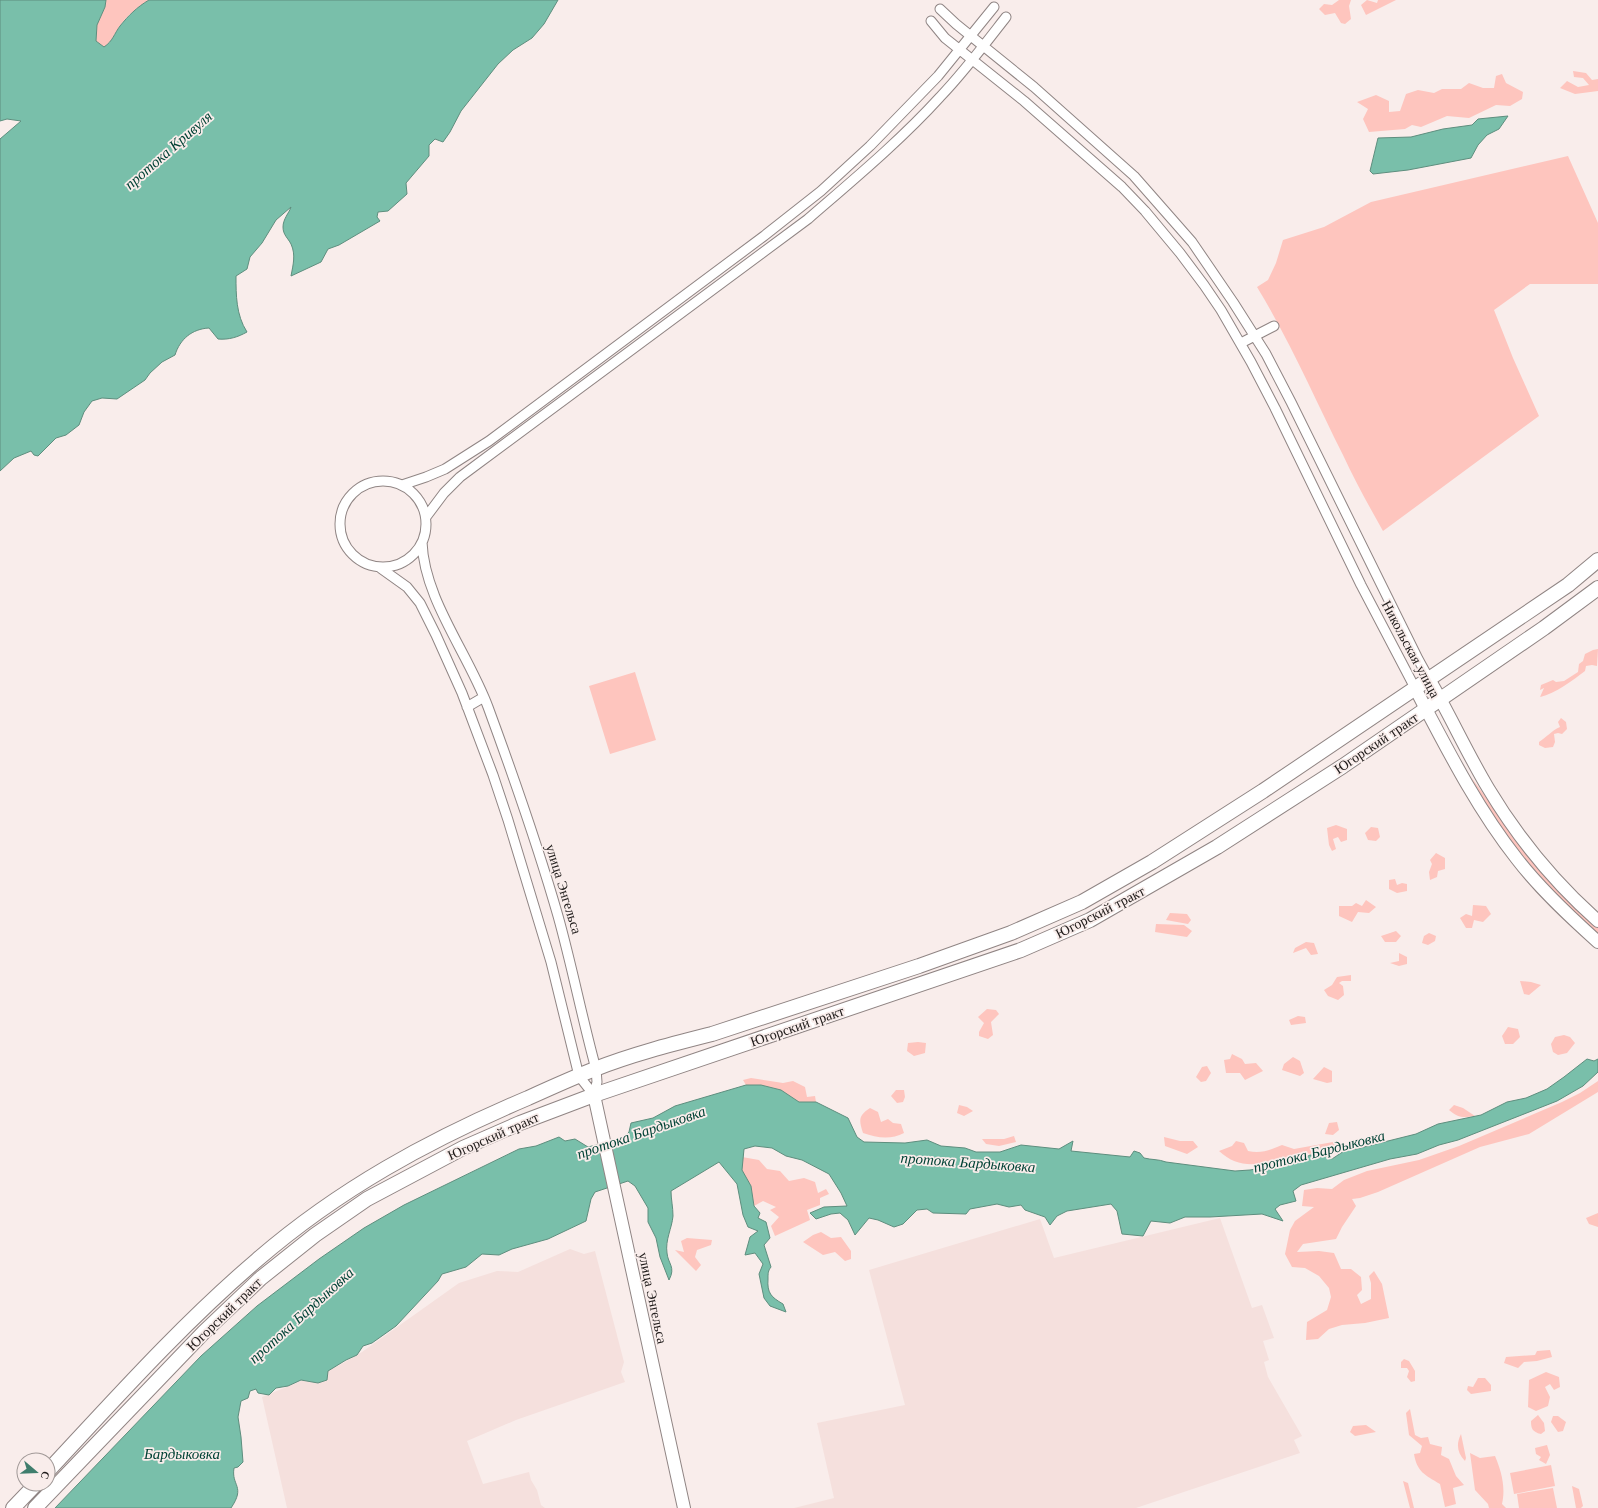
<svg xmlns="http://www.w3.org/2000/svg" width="1598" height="1508" viewBox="0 0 1598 1508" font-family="'Libre Baskerville',serif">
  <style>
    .built { fill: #f5e0dd }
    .green { fill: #fec5be }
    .water { fill: #79bfaa; stroke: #5e8e7e }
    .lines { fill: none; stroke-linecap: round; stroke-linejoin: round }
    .street-casing { stroke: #908584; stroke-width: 11 }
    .secondary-casing { stroke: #908584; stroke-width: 14 }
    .primary-casing { stroke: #908584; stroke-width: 16 }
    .street { stroke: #fff; stroke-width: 9 }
    .secondary { stroke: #fff; stroke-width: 12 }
    .primary { stroke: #fff; stroke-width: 14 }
    .labels { text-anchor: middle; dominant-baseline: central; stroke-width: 3.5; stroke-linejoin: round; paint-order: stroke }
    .street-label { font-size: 14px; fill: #1e1a19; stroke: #f9edeb }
    .water-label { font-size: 15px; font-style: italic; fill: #014235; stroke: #f9edeb }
  </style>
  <rect width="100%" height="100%" fill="#f9edeb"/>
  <path class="built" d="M1220,1218L1252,1308L1262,1305L1274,1338L1263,1341L1269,1360L1264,1362L1268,1377L1302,1436L1294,1440L1300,1453L1136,1508H794L834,1498L817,1423L905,1405L869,1270L1040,1219L1054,1258Z
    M570,1249L584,1254L595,1251L624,1362L621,1372L625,1382L516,1420L467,1441L483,1484L529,1472L531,1480L537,1490L541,1505L545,1508H287L262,1397L338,1366L362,1352L459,1283L497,1271L518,1272Z"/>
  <path class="green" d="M106,0H149C138,7 126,16 119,27C113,36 113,41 104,47L96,41L97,25L105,7Z
    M1339,0H1351L1349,6L1351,19L1345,24L1341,23L1335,13L1325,15L1319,9L1324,4L1332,5Z
    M1367,0L1377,3L1378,0H1396L1366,15L1361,5Z
    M1573,71L1586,73L1592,80L1598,79V91L1575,94L1560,88L1567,81L1578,87L1589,85L1583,78L1574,77Z
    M1502,74L1506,83L1523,92L1522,99L1510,106L1496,105L1469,118L1447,116L1421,127L1412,125L1405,129L1369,132L1363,119L1368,109L1357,102L1376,95L1389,101V112L1400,111L1406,94L1418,90L1434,93L1442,89H1461L1469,83L1483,88H1494L1496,76Z
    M1568,156L1598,223V284H1530L1494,310L1513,358L1539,416L1383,531C1369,506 1355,481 1343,455C1315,399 1290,341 1257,287L1268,280L1276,263L1283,240L1324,227L1371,202Z
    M1598,649L1597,666L1592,665L1586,666L1585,671C1572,681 1556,693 1540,697L1544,688L1540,690L1541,685L1553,680L1556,682L1564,681L1578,672L1579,664L1583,661L1585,654L1593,650Z
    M635,672L656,740L610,754L589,686Z
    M1561,718L1566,722L1567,729L1562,734L1558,733L1554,734L1555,742L1553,747L1545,748L1539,745V742C1547,737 1551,731 1560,727L1558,722Z
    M1471,777L1508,827L1598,927V934C1583,919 1568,906 1554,891C1521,857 1493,818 1471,777Z
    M1336,825L1347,829V840L1341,842L1338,837L1333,839L1336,849L1332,851L1329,845L1327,828Z
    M1371,827L1378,828L1380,837L1376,841L1368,840L1365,833Z
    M1436,853L1445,858V869L1438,871L1437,877L1430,880L1429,872L1432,864L1430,860Z
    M1395,879L1397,885L1402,883L1407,884V891L1397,893L1389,889V880Z
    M1366,900L1376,907L1369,913L1358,912L1352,922L1339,916V906H1352L1356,903L1362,906Z
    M1473,905L1486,906L1491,914L1483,922L1474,920L1472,928H1466L1460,918L1466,914L1472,916Z
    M1170,913L1187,914L1191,920L1188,924L1166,920Z
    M1156,924L1184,925L1192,931L1187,937L1155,932Z
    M1396,931L1401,936L1396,942H1385L1381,936Z
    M1429,933L1436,936L1435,941L1428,945L1422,943L1424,936Z
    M1306,942L1314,943L1318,954L1311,955L1306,948L1293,953L1295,948Z
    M1399,953L1407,957V964L1399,966L1390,963L1399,961Z
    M1351,975V981H1342L1339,983L1343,986L1344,995L1338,1000L1328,996L1324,990L1332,985L1337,977Z
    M1520,981L1531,982L1541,985L1529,995L1524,994Z
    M987,1009L996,1010L999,1014L991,1022L993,1035L988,1039L979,1036V1032L984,1023L978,1017Z
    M1298,1016L1305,1017L1306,1023L1291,1025L1289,1020Z
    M1508,1027L1518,1029L1520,1037L1513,1044H1505L1502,1036Z
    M1564,1035L1570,1037L1575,1043L1567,1053L1558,1055L1553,1052L1551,1044L1555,1037Z
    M918,1042L926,1043L925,1053L914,1056L907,1051L908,1043Z
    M1232,1054L1242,1059L1245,1064L1256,1063L1263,1071L1245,1080L1240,1073H1226L1224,1060L1230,1059Z
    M1293,1057L1300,1061L1304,1073L1300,1076L1282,1070L1284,1064Z
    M1207,1066L1211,1073L1206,1081L1201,1082L1196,1077L1202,1067Z
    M1324,1067L1332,1071V1082L1327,1083L1313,1079Z
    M751,1078L783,1083L793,1081L805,1087L807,1097L815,1096L816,1102H799L781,1090L761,1085H746L743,1080Z
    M1598,1081V1092L1529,1134L1480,1147L1378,1192L1360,1198L1352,1199L1356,1206L1342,1227L1336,1239L1303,1244L1297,1252L1319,1251L1334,1253L1341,1269H1351L1361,1277L1362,1290L1357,1295L1361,1304L1371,1299V1283L1369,1276L1374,1271L1382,1284L1389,1318L1365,1323L1342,1325L1329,1329L1318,1339L1306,1340L1307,1322L1327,1310L1331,1297L1329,1288L1319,1276L1305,1268L1292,1267L1285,1254L1290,1230L1295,1221L1314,1207L1302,1206L1304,1190L1317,1188L1332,1189L1344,1180L1367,1171L1419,1160L1459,1146L1562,1102L1580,1093Z
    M896,1090H904L905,1097L903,1102L897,1103L891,1096Z
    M959,1105L967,1107L973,1111L964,1116L957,1113Z
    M1454,1105L1463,1108L1475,1116C1463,1118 1458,1118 1449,1110Z
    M870,1108L878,1112L881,1122L888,1119L893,1123L901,1124L904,1133C891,1140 877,1138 863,1133C859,1120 858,1116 870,1108Z
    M1337,1122L1339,1130L1333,1135L1325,1134L1329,1123Z
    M1014,1136L1016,1142L999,1146L986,1144L982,1139H1004Z
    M1164,1137L1180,1141H1193L1198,1147L1187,1154L1165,1146Z
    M1236,1141L1244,1143L1248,1151C1261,1154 1270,1150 1282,1145L1294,1149L1333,1142L1339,1151L1318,1155L1306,1153L1304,1160L1285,1161L1279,1159C1257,1166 1237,1168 1219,1151L1232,1146Z
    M742,1157L759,1160L767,1169L780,1171L789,1181L804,1178L815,1182L818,1193L826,1189L829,1194L820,1198V1205L807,1210L810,1220L775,1236L771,1226L779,1217L770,1210L776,1207L763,1201L754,1206L751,1186L742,1170Z
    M1598,1213V1227L1589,1224L1586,1218Z
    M821,1232L831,1238L841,1237L851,1251V1259L845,1261L835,1252L823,1255L803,1242L813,1235Z
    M687,1238L712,1240L711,1245L697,1250L695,1257L701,1265L696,1271L675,1250L684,1252L681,1241Z
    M1550,1350L1552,1357L1537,1361L1524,1362L1518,1368L1504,1363L1506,1357L1535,1355L1537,1351Z
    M1404,1359L1409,1361L1415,1371V1381L1411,1382L1407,1377L1409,1371L1407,1368H1401V1362Z
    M1546,1372L1559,1377L1560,1387L1554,1390L1550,1384L1545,1387L1550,1397L1548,1406L1536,1411L1528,1407L1529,1380Z
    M1478,1378H1485L1491,1385V1391L1471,1394L1467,1390L1468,1386L1473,1387Z
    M1410,1409L1415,1435L1421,1438L1428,1437L1430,1444L1442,1447L1441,1455L1449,1459L1456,1476L1464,1485L1453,1488L1456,1504L1445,1507L1440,1484C1425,1475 1417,1472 1414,1454L1420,1453L1422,1446L1409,1435L1406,1413Z
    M1538,1415L1544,1423L1545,1431L1541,1434C1532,1432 1531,1428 1531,1421Z
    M1553,1416H1558L1566,1422L1563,1431L1558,1432L1551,1422Z
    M1366,1425L1376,1432L1355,1436L1350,1432L1353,1426Z
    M1461,1434L1466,1458L1465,1461C1457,1453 1456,1444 1461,1434Z
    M1547,1445L1550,1455L1546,1464L1539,1460L1541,1457L1536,1454L1535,1448Z
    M1470,1453L1480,1458L1495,1456C1501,1470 1506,1487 1502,1504L1506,1508H1489L1488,1504L1475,1490Z
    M1551,1465L1555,1486L1514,1494L1510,1473Z
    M1403,1481L1408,1483L1414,1508H1410Z
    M1572,1486L1579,1489L1583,1506L1581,1508H1576Z
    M1553,1488L1557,1508H1519L1517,1494Z"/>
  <path class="water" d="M0,0H106L105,7L97,25L96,41L104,47C113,41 114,34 120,26C128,16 137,7 149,0H558L544,24L532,38L513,50L498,64L461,111L450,132L443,142L435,139L429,145V156L406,183L407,194L388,211L378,212L377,217L380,221L339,245L328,249L321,262L291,276C293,265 296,255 291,244C288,238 283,235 283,227C283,219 289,213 291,207L276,220L262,243L250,257L247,269L236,276C236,295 236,315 247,332C238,337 229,340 218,339L209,328C192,329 180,339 175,355L162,362L150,373L145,380L117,399L102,398L92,401L84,412L79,425L66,435L56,438L38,456L34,455L31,451L14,458L0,471V139L21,121L7,119L0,121Z
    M1508,116L1499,129L1487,135L1478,145L1471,158L1408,170L1373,174L1370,171L1378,138L1411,137L1443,129L1472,125L1478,119Z
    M1587,1059L1594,1061L1598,1059V1072L1583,1086L1557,1101L1458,1140L1439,1145L1417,1154L1390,1159L1301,1185L1293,1191L1296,1201L1280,1205L1275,1209L1283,1221L1262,1214L1210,1217H1185L1170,1223L1151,1221L1143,1236L1122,1234L1117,1211L1111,1204L1067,1211L1057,1216L1050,1225L1045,1217L1025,1210L1021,1205L1009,1207L997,1204L970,1209L966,1214L933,1213L927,1209L917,1210L903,1224L894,1227L878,1220L869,1218L855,1235L848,1220L840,1213L831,1214L816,1219L810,1213L824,1207L847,1206L841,1193L829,1174L802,1160L786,1156L772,1148L755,1146L744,1149L742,1170L751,1186L754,1206L760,1213L758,1218L766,1222L770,1238L764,1245L771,1267C768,1271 768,1273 768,1279C767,1293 771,1297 783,1304L786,1312L770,1306L764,1298L759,1274L763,1264L755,1253L745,1255L750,1237L758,1231L748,1227L743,1215L737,1184L719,1162L671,1191C671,1199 673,1207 673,1216C672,1228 665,1240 667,1253C668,1264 676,1267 669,1280L660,1257L656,1238L648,1222V1208L635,1186L628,1181L595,1192L591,1199L586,1221L548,1239L512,1249L499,1255L482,1254L466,1267L442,1274L438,1281L396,1326L372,1343L363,1346L357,1355L346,1360L328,1371L327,1380L318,1383L301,1380L288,1386L276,1388L269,1395L258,1393L256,1389L250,1391L248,1398L241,1401L238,1417L241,1437L243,1462L238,1467L234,1468C231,1486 246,1486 231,1508H55L201,1356L257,1306L319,1259L364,1228L404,1205L519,1149L536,1146L559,1137L565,1141L575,1139L588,1147L624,1138L629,1132L631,1123L653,1118L675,1106L746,1085H761L781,1090L799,1102H816L848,1118L857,1137L864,1142L905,1143L927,1140L941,1146L965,1148L976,1152H1000L1021,1145L1059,1149L1073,1141L1071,1151L1130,1157L1134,1151L1140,1153L1144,1158C1152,1160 1158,1159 1166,1162L1235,1171L1250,1170L1297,1162L1310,1155L1327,1156L1332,1159L1347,1149H1356L1416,1134L1438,1124L1481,1115L1507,1102L1526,1098L1547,1089L1564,1077Z"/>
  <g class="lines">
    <defs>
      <path id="street" d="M940,9L956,24L1034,87L1134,176L1192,242L1233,302L1266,354L1291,402L1418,659L1429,679
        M931,21L945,38L1024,101L1122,187L1145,211L1180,253L1204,285L1221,310L1251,362L1275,408L1361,585L1415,688
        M1241,343L1274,326
        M340 524a43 43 0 1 1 86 0a43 43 0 1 1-86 0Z
        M402,485L426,477L445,469L489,441L764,236L821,191L870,146L938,76L994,7
        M426,517L444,493L460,477L808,219C853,180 900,141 940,97C964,72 985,44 1006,17
        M422,542C424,599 468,653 488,707C513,775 538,846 558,916C572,966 582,1018 596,1069L597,1082L594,1095
        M379,567L407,587L420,603L436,635L462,693L493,775L508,820L551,962L579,1076L594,1095
        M467,707L484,697"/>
      <path id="secondary" d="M1429,679C1450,715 1467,753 1488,788C1518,838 1555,883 1598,921
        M1415,688C1446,747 1476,807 1517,859C1540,889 1569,916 1598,942
        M594,1095L684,1508"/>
      <path id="primary" d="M48,1471C115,1399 182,1324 257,1260C339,1189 429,1140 528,1098C550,1088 572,1078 595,1069C633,1054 673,1044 712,1034L919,966L1011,933L1082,902L1152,862L1263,791L1568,585L1598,560
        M13,1508L36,1484
        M35,1508L204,1332L261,1278L315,1235L367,1199L463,1148L520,1123L594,1095L1021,950L1090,920L1217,847L1343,766L1544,628L1598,588"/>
    </defs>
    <use href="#street" class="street-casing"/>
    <use href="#secondary" class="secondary-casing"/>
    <use href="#primary" class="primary-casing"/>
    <use href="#street" class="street"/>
    <use href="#secondary" class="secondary"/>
    <use href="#primary" class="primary"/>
  </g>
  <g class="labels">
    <g class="street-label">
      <text transform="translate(1411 649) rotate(62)">Никольская улица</text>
      <text transform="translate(1376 743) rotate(-34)">Югорский тракт</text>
      <text transform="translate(564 889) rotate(73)">улица Энгельса</text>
      <text transform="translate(1100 912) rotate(-27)">Югорский тракт</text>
      <text transform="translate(797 1026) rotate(-19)">Югорский тракт</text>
      <text transform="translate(493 1136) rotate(-24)">Югорский тракт</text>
      <text transform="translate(653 1298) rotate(78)">улица Энгельса</text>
      <text transform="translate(224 1314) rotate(-44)">Югорский тракт</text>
    </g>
    <g class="water-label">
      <text transform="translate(168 150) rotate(-41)">протока Кривуля</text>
      <text transform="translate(641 1132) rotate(-19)">протока Бардыковка</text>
      <text transform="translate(1319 1151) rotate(-14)">протока Бардыковка</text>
      <text transform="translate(968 1162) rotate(4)">протока Бардыковка</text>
      <text transform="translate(301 1315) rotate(-42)">протока Бардыковка</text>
      <text x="182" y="1453">Бардыковка</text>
    </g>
  </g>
  <g transform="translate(36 1472) rotate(109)"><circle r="19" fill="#f9edeb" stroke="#a19997"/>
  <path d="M0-3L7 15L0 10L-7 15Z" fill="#3f7e6d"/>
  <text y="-6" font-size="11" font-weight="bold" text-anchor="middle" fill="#1e1a19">С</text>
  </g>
</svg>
